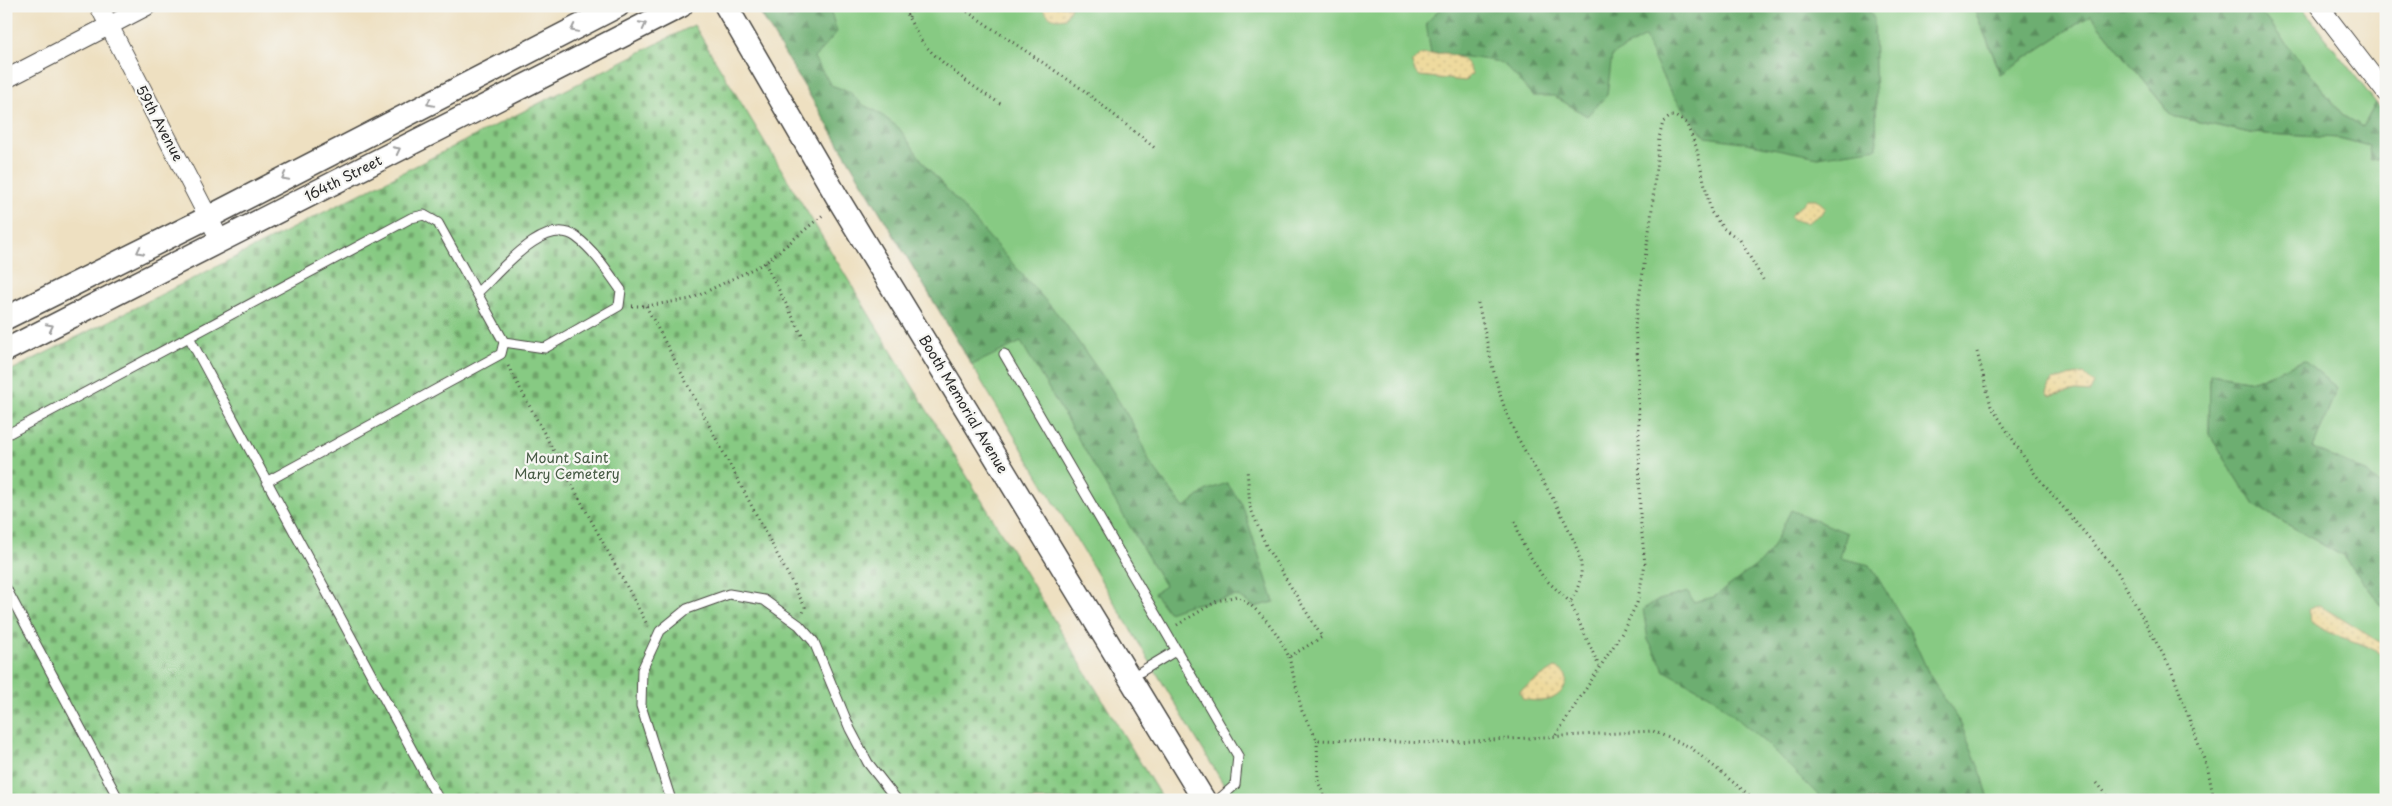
<svg xmlns="http://www.w3.org/2000/svg" width="2392" height="806" viewBox="0 0 2392 806" font-family="'Playpen Sans',sans-serif">
  <style>
    .green { fill: #87ca83; stroke: #597a57 }
    .forest { fill: url(#forest-firs); stroke: #4c6c4e }
    .sand { fill: url(#sand-dots); stroke: #8c8264 }
    .cemetery { fill: url(#cemetery-stones); stroke: #597a57 }
    .lines { fill: none; stroke-linecap: round; stroke-linejoin: round }
    .service-casing { stroke: #484642; stroke-width: 11 }
    .minor-casing { stroke: #484642; stroke-width: 20 }
    .tertiary-casing { stroke: #484642; stroke-width: 25 }
    .path { stroke: #484642; stroke-width: 3; stroke-dasharray: 1 4; stroke-linecap: butt }
    .service { stroke: #fff; stroke-width: 9 }
    .minor { stroke: #fff; stroke-width: 18 }
    .tertiary { stroke: #fff; stroke-width: 22 }
    .oneway { stroke: #a0a0a0 }
    .labels { text-anchor: middle; dominant-baseline: central; stroke-width: 4.5; stroke-linejoin: round; paint-order: stroke }
    .street-label { font-size: 14px; fill: #2b2b2b; stroke: #f6f6f2 }
    .park-label { font-size: 14px; fill: #475b45; stroke: #f6f6f2 }
  </style>
  <defs>
    <pattern id="forest-firs" width="22" height="20" patternUnits="userSpaceOnUse" patternTransform="scale(1.25)"><rect width="22" height="20" fill="#6dae71"/><path d="M5 1l3.5 6h-7zM16 11l3.5 6h-7z" fill="#5a8e5d"/></pattern>
    <pattern id="sand-dots" width="8" height="8" patternUnits="userSpaceOnUse" patternTransform="scale(1.25)"><rect width="8" height="8" fill="#eeda9e"/><path d="M2 2h.1M6 6h.1" fill="none" stroke="#cb8" stroke-width="1.8" stroke-linecap="round"/></pattern>
    <pattern id="cemetery-stones" width="16" height="16" patternUnits="userSpaceOnUse" patternTransform="scale(1.25)"><rect width="16" height="16" fill="#87ca83"/><path d="M2 7V4a2 2 0 0 1 4 0v3zM10 15v-3a2 2 0 0 1 4 0v3z" fill="#6fa46b"/></pattern>
  </defs>
  <rect width="100%" height="100%" fill="#f6f6f2"/>
  <filter id="ink" filterUnits="userSpaceOnUse"><feTurbulence type="fractalNoise" baseFrequency=".02" numOctaves="2"/><feDisplacementMap in="SourceGraphic" scale="10" xChannelSelector="R" yChannelSelector="G"/><feConvolveMatrix kernelMatrix="1 2 1 2 8 2 1 2 1" color-interpolation-filters="sRGB"/></filter>
  <filter id="wash" filterUnits="userSpaceOnUse"><feTurbulence type="fractalNoise" baseFrequency=".0096" numOctaves="4" result="noise"/><feDisplacementMap in="SourceGraphic" scale="20" xChannelSelector="R" yChannelSelector="G"/><feGaussianBlur stdDeviation="1.12" result="paint"/><feColorMatrix in="noise" values="0 0 0 0 0 0 0 0 0 0 0 0 0 0 0 0 0 1.4 0 .05"/><feComposite in="paint" operator="in"/></filter>
  <g filter="url(#wash)">
    <rect width="100%" height="100%" fill="#eee0c1"/>
    <path class="green" d="M756,6H1973L2001,74L2091,15L2172,116L2250,133L2339,138L2370,146L2371,160L2386,157V492L2368,473L2313,448L2337,388L2304,360L2254,381L2210,374L2209,434L2254,505L2344,557L2386,611V800H1233Z
      M2256,6H2301L2376,103L2363,127L2342,114Z"/>
    <path class="forest" d="M756,6H829L837,32L814,58L831,85L850,92L863,105L876,111L899,128L926,166L1061,318L1107,382L1134,426L1150,463L1184,508L1205,491L1227,483L1242,504L1274,602L1255,607L1237,596L1185,606L1168,612L1154,593L1165,586L1021,342L972,365Z
      M1443,6H1867L1874,19L1877,148L1818,157L1741,142L1706,137C1677,105 1660,77 1645,37L1612,55L1607,95L1587,116L1554,96H1533C1526,89 1508,66 1501,63C1496,60 1438,53 1431,54L1426,23Z
      M1973,6H2256L2342,114L2363,127L2376,103L2386,117V157L2370,160L2369,146L2339,138L2250,133L2172,116L2091,15L2001,74Z
      M2304,360L2337,388L2313,448L2368,473L2386,492V611L2344,557L2254,505L2209,434L2210,374L2254,381Z
      M1791,510L1847,533L1840,558L1870,565L1910,631L1929,674L1960,722L1983,778L1989,800H1823L1769,746L1711,696L1665,671L1648,640L1643,609L1659,600L1688,592L1693,602L1714,597L1761,562L1772,548Z"/>
    <path class="sand" d="M1041,6H1070L1071,7L1065,18C1052,21 1048,16 1041,6Z
      M1444,53C1459,57 1467,58 1472,74L1465,81L1420,76L1415,72L1412,63L1420,55Z
      M1807,199H1816L1825,207L1821,214L1806,223L1792,219L1790,216Z
      M2084,374L2094,384L2090,392L2076,391L2051,396L2047,393L2052,380Z
      M2319,605L2381,643L2386,648V657C2363,640 2333,639 2311,622L2308,610L2313,606Z
      M1555,668C1575,673 1566,693 1551,699C1542,702 1532,701 1523,699L1520,692L1521,690Z"/>
    <path class="cemetery" d="M694,25L1163,800H6V373Z"/>
  </g>
  <g filter="url(#ink)">
    <g class="lines">
      <defs>
        <path id="service" d="M477,293C498,274 545,214 576,237C595,251 608,272 621,290L619,306L545,348L504,342
          M189,337L439,800
          M1004,354L1238,756L1235,785L1218,800
          M6,435L411,218L424,215L438,223L504,342L501,354L268,481
          M6,588L119,800
          M1130,678L1177,650
          M671,800L641,706L642,670L660,631L687,609L729,594L764,600L799,625L814,642L850,729L868,763L897,800"/>
        <path id="minor" d="M99,6L220,240
          M2319,6L2386,93
          M6,79L147,6"/>
        <path id="tertiary" d="M726,6L837,197L1204,800
          M6,318L209,217L618,6
          M6,350L681,6"/>
      </defs>
      <use href="#service" class="service-casing"/>
      <use href="#minor" class="minor-casing"/>
      <use href="#tertiary" class="tertiary-casing"/>
      <path class="path" d="M901,6C909,17 914,29 921,40C934,59 982,94 1003,105
        M959,6L1082,89L1156,149
        M909,17L913,6
        M765,263L804,339
        M1478,303C1488,343 1494,385 1511,424C1532,469 1566,511 1580,559C1584,574 1578,591 1570,602
        M632,306H646L691,299L765,263L824,214
        M646,306L805,607L803,613
        M1977,352L1991,406L2035,474L2117,571L2171,669L2208,770L2214,800
        M508,366L648,626
        M1515,521L1522,543L1543,577L1570,602L1599,666
        M1177,625L1217,601L1237,596C1261,610 1277,631 1289,657L1322,637L1267,548L1250,507L1247,469
        M1289,657L1302,711L1317,740L1438,743L1653,731L1690,747L1755,800
        M1556,735L1622,633L1637,603L1645,564L1640,516L1638,363L1635,326L1651,218L1659,138L1663,122L1671,116H1675L1686,123L1696,146L1711,212L1723,228L1740,240L1765,283
        M1317,740L1318,781L1324,796L1338,800
        M2097,783L2111,800"/>
      <use href="#service" class="service"/>
      <use href="#minor" class="minor"/>
      <use href="#tertiary" class="tertiary"/>
    </g>
    <defs><path id="oneway-chevron" d="M-2-3.5L2.5 0L-2 3.5" fill="none" stroke-width="1.6" stroke-linecap="round" stroke-linejoin="round" transform="scale(1.25)"/></defs>
    <g class="oneway">
      <use href="#oneway-chevron" transform="translate(643 25) rotate(-27)"/>
      <use href="#oneway-chevron" transform="translate(574 29) rotate(153)"/>
      <use href="#oneway-chevron" transform="translate(430 103) rotate(153)"/>
      <use href="#oneway-chevron" transform="translate(397 150) rotate(-27)"/>
      <use href="#oneway-chevron" transform="translate(285 177) rotate(153)"/>
      <use href="#oneway-chevron" transform="translate(140 251) rotate(153)"/>
      <use href="#oneway-chevron" transform="translate(50 327) rotate(-27)"/>
    </g>
  </g>
  <g class="labels">
    <g class="street-label">
      <text transform="translate(160 123) rotate(62)">59th Avenue</text>
      <text transform="translate(343 178) rotate(-27)">164th Street</text>
      <text transform="translate(964 404) rotate(59)">Booth Memorial Avenue</text>
    </g>
    <g class="park-label">
      <text x="567" y="457">Mount Saint<tspan x="567" dy="16">Mary Cemetery</tspan></text>
    </g>
  </g>
  <rect width="2392" height="806" fill="none" stroke="#f6f6f2" stroke-width="25"/>
</svg>
